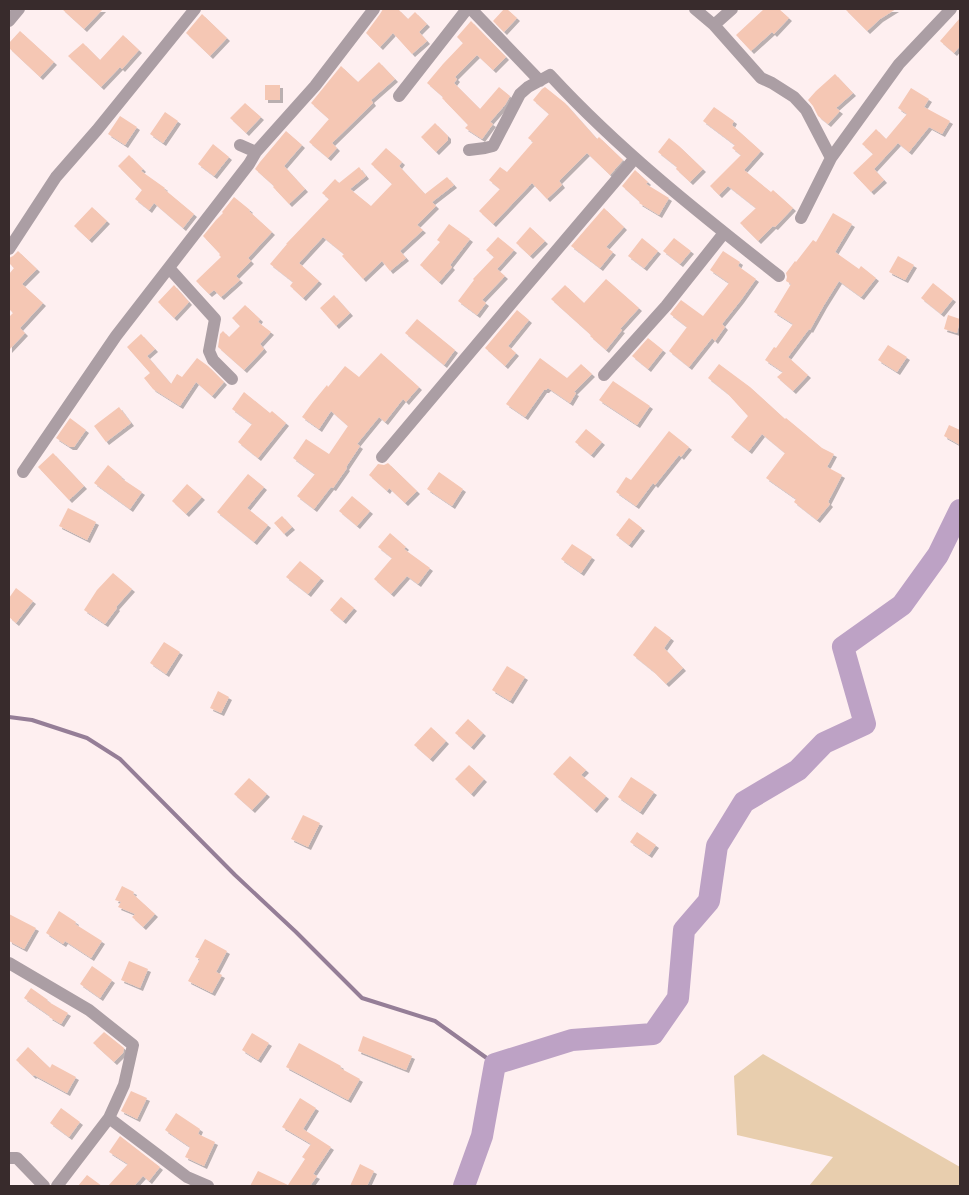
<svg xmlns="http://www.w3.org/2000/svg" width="969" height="1195" viewBox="0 0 969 1195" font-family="Ubuntu,sans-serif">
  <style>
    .green { fill: #e8ceae }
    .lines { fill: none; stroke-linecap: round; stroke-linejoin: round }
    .stream { stroke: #957e97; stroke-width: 4 }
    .river { stroke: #bda2c5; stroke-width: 22 }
    .building { fill: #f5c7b4; filter: url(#shadow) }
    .minor { stroke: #ab9ea4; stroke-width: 12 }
  </style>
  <defs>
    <filter id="shadow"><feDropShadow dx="3" dy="3" stdDeviation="0" flood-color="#0004"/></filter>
  </defs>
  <rect width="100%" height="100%" fill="#feeff0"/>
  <path class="green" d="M763,1054L960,1167V1186H809L833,1157L737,1135L734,1076Z"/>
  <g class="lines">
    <path class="stream" d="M9,717L32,720L87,738L120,759L235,875L296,932L362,998L435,1021L495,1064"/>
    <path class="river" d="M464,1186L482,1136L495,1064L572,1040L653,1034L678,998L684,930L709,901L717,846L744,802L798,770L824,743L865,724L843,647L902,605L938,555L960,510"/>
  </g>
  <path class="building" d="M62,9H103L84,29Z
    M383,9H398L408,19L415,12L427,24L419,32L427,41L412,54L393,33L380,47L366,33L380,14Z
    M504,9H507L517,18L504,32L493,21Z
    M764,9H779L789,18L774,34L772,32L751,51L736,35Z
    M845,9H896L880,19L867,31Z
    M202,14L227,38L210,56L186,33Z
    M960,18V46L954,53L940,41Z
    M471,21L506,57L493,70L477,55L455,77L457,79L454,83L480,109L499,87L510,96L505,105L490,122L493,124L482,139L465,128L468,125L442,98L443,97L427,83L443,64L463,43L457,37Z
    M20,31L54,62L40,77L9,48V43Z
    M123,35L139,50L122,69L120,67L101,87L68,56L83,43L100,60Z
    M379,62L395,79L371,100L373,103L332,143L337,148L328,158L309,142L329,119L311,103L341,66L358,82Z
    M835,74L853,93L836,108L840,111L828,124L818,116L813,106L808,100L816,91Z
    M265,85H280V100H265Z
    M545,87L565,103L597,139L599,137L623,160L610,175L587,153L559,181L562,185L547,199L532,183L493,224L479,211L500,189L489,180L500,167L507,172L533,142L528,138L549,114L533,100L542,89Z
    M911,88L929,99L924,107L950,121L942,134L929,127L909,152L898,143L874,169L884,180L871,192L853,173L873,154L862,144L876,129L886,139L907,114L898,108Z
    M245,103L261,117L246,133L230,118Z
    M714,107L734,121L732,125L761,151L744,170L771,192L773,190L793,208L775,227L773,226L758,241L740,223L756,208L728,186L719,195L710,186L741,155L732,148L735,145L703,121Z
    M165,112L178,121L163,143L150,134Z
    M120,116L137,127L125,145L108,134Z
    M435,123L448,136V140L436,152L421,137Z
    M286,131L302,145L284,166L305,189L289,204L273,187L274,186L255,169L260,162Z
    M669,138L679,146L703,169L690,182L676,169L677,167L658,152Z
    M213,144L229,157L214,176L198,164Z
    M386,148L402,162L399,166L425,194L447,177L454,185L432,202L436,206L417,225L423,230L400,251L406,258L390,271L382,261L363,279L342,256L344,254L323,237L299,263L319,281L303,298L290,286L293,282L270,264L287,244H286L329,199L322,193L335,179L339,183L359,167L366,176L350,189L371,206L392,184L371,164Z
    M129,155L143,169L141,171L165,188L164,189L194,214L183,228L154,203L149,210L135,199L142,190L118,166Z
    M635,170L648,182L646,184L669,198L659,215L639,203L640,202L622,186Z
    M234,197L250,210L249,211L272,232L248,258L251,261L236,276L240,280L221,297L214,290L209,294L196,281L221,257L219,255L220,254L203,236L216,220L223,213L222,212Z
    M92,207L107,221L89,240L74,226Z
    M604,208L624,227L606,247L613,252L600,268L571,246Z
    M833,213L852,224L835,252L859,269L861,266L876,278L861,297L839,281L824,305L810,330L809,329L788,357L808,375L793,391L777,377L783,372L765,360L774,347L776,348L793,324L774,312L791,284L786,281L787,277L786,273L795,261L796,262L813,240L816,242Z
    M449,224L470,239L450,265L452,267L439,282L420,265L440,242L437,240Z
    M530,227L545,241L530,256L516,243Z
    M498,237L514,250L497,269L505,276L482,300L486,303L477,315L458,301L474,280L473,279L494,257L486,250Z
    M642,238L658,251L644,268L628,256Z
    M674,238L691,251L680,264L663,251Z
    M18,251L37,269L22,284L43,303L20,328L25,333L9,350V317L13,313L9,309V274L14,268L9,263V258L13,256Z
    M723,251L740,262L738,266L756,279L741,300L722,324L725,327L715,341L712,338L689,367L669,351L687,327L670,314L681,300L703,316L729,283L710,270Z
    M898,256L914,265L905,280L889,272Z
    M606,279L639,308L620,329L622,330L606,350L590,336L591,335L551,299L565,285L584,303Z
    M933,283L953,299L941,314L921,298Z
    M174,285L189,302L174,318L158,302Z
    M334,295L350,313L336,326L320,308Z
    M245,305L260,319L258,322L271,332L260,344L264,349L244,370L218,347L220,334L223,331L229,337L240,326L232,318Z
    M517,310L529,320L508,346L516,353L505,366L485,348Z
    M948,315L960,319L957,333L944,329Z
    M417,319L455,350L444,365L405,333Z
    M141,334L155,349L147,356L171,384L177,374L182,377L197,358L208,366L224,382L212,396L196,382L180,406L153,389L144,378L150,373L127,347Z
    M648,338L663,350L648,369L632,356Z
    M888,345L907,357L897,372L878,360Z
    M381,353L419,387L406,402L403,399L385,422L379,417L357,444L360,446L346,467L347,468L333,488L331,487L314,509L297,496L315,474L293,458L306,439L329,454L348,426L331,411L319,429L302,417L313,402L327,385L328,387L345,366L359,377Z
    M540,358L567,378L581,364L592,374L574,392L576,393L570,403L548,388L546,390H544L525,417L506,404Z
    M719,364L750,387L785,419L786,418L822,448L834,454L827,467L842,475L828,502L830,504L817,520L794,502L796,499L766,478L785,453L762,434L749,451L731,437L748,416L727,393L708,378Z
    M613,381L650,406L637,425L599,400Z
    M244,392L270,413L272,411L286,423L258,458L238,442L252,424L232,409Z
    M119,407L131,423L106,442L94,426Z
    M70,418L86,430L74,447H70L56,438Z
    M949,425L960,430V445L944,436Z
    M586,429L602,442L591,455L575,442Z
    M669,431L689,447L681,457L679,455L655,485L653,483L636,506L616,492L626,477L631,480Z
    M53,453L84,486L69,500L38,467Z
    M388,463L417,491L405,503L389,488L387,491L369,475L378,464L384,465Z
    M108,465L122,477L121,478L142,492L130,509L94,483Z
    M439,472L463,489L452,506L427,489Z
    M248,474L264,487L247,508L268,525L254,542L217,512Z
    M187,484L202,497L186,514L172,501Z
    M352,496L370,511L357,526L339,511Z
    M68,508L96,522L87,540L59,526Z
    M282,516L292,527L284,534L274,523Z
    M629,518L642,528L629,545L616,535Z
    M390,533L406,547L404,549L430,568L418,584L407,576L391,594L374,579L392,558L378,547Z
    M572,544L592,557L581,573L561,559Z
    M300,561L321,578L308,594L286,577Z
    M113,573L132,589L116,607L117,608L105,624L84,610L97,590Z
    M16,588L33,601L16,623L9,617V598Z
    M341,597L354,608L343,621L330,610Z
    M655,626L671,638L664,648L683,668L666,684L653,671L633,655Z
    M164,642L180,652L166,674L150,663Z
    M507,666L525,677L510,701L492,690Z
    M218,691L229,697L221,713L210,708Z
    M468,719L483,733L471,747L455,733Z
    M431,727L446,741L430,759L414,745Z
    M570,756L586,770L581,775L606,796L594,810L553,774Z
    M469,765L484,779L471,794L455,779Z
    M631,777L654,792L640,812L618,797Z
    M249,778L267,794L252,810L234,794Z
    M303,815L320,823L308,847L291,839Z
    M637,832L656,845L649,855L630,842Z
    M122,886L134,892L133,894L155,914L143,927L132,917L135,914L118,907L121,902L115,900Z
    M59,911L76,922L75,924L102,941L91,958L65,941L63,944L46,933Z
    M9,914L36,928L24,949L9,941Z
    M205,939L227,951L216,972L222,975L212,993L188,981L200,959L195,957Z
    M129,961L148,969L140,988L121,980Z
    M92,966L112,980L100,998L80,984Z
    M31,988L48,1000L47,1001L68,1013L61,1024L49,1017L50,1016L24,998Z
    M104,1032L124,1048L123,1053L114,1062L93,1043Z
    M252,1033L269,1043L258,1060L242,1050Z
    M363,1036L412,1056L406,1070L358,1051Z
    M299,1043L341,1066L340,1068L360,1079L348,1100L286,1067Z
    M28,1047L50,1068L52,1064L76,1077L67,1093L34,1075L33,1076L16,1060Z
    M131,1091L147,1098L137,1119L121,1111Z
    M300,1098L316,1108L303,1129L331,1147L313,1174L317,1176L310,1186H250L258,1171L288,1185L305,1159L302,1157L311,1144L282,1127Z
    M61,1108L80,1122L69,1137L50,1123Z
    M176,1113L200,1129L198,1134L215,1142L204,1166L185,1157L190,1147L165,1130Z
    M120,1136L160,1167L149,1181L143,1176L134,1186H108L128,1164L109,1152Z
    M360,1164L374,1171L367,1186H350Z
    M87,1175L102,1186H78Z"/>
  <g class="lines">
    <path class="minor" d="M471,9L540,81
      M695,9L714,25L761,78L772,83L794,97L806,110L831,158
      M9,21L19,9
      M714,25L732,9
      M399,96L467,9
      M240,145L256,152
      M469,150L485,148L493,146L520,94L528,87L550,75C619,150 699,213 779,276
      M801,218L831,158L899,64L951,9
      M9,249L56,177L97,130L195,9
      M169,268L215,319L209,351L213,360L232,379
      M604,375L666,306L724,233
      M382,457L516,298L635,158
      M23,472L116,336L249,164L256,152L315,86L374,9
      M9,963L89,1010L133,1045L124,1085L109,1118L57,1186
      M109,1118L187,1177L208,1186
      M9,1158H17L44,1186"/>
  </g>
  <rect width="969" height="1195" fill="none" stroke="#382b2c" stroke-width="20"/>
</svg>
